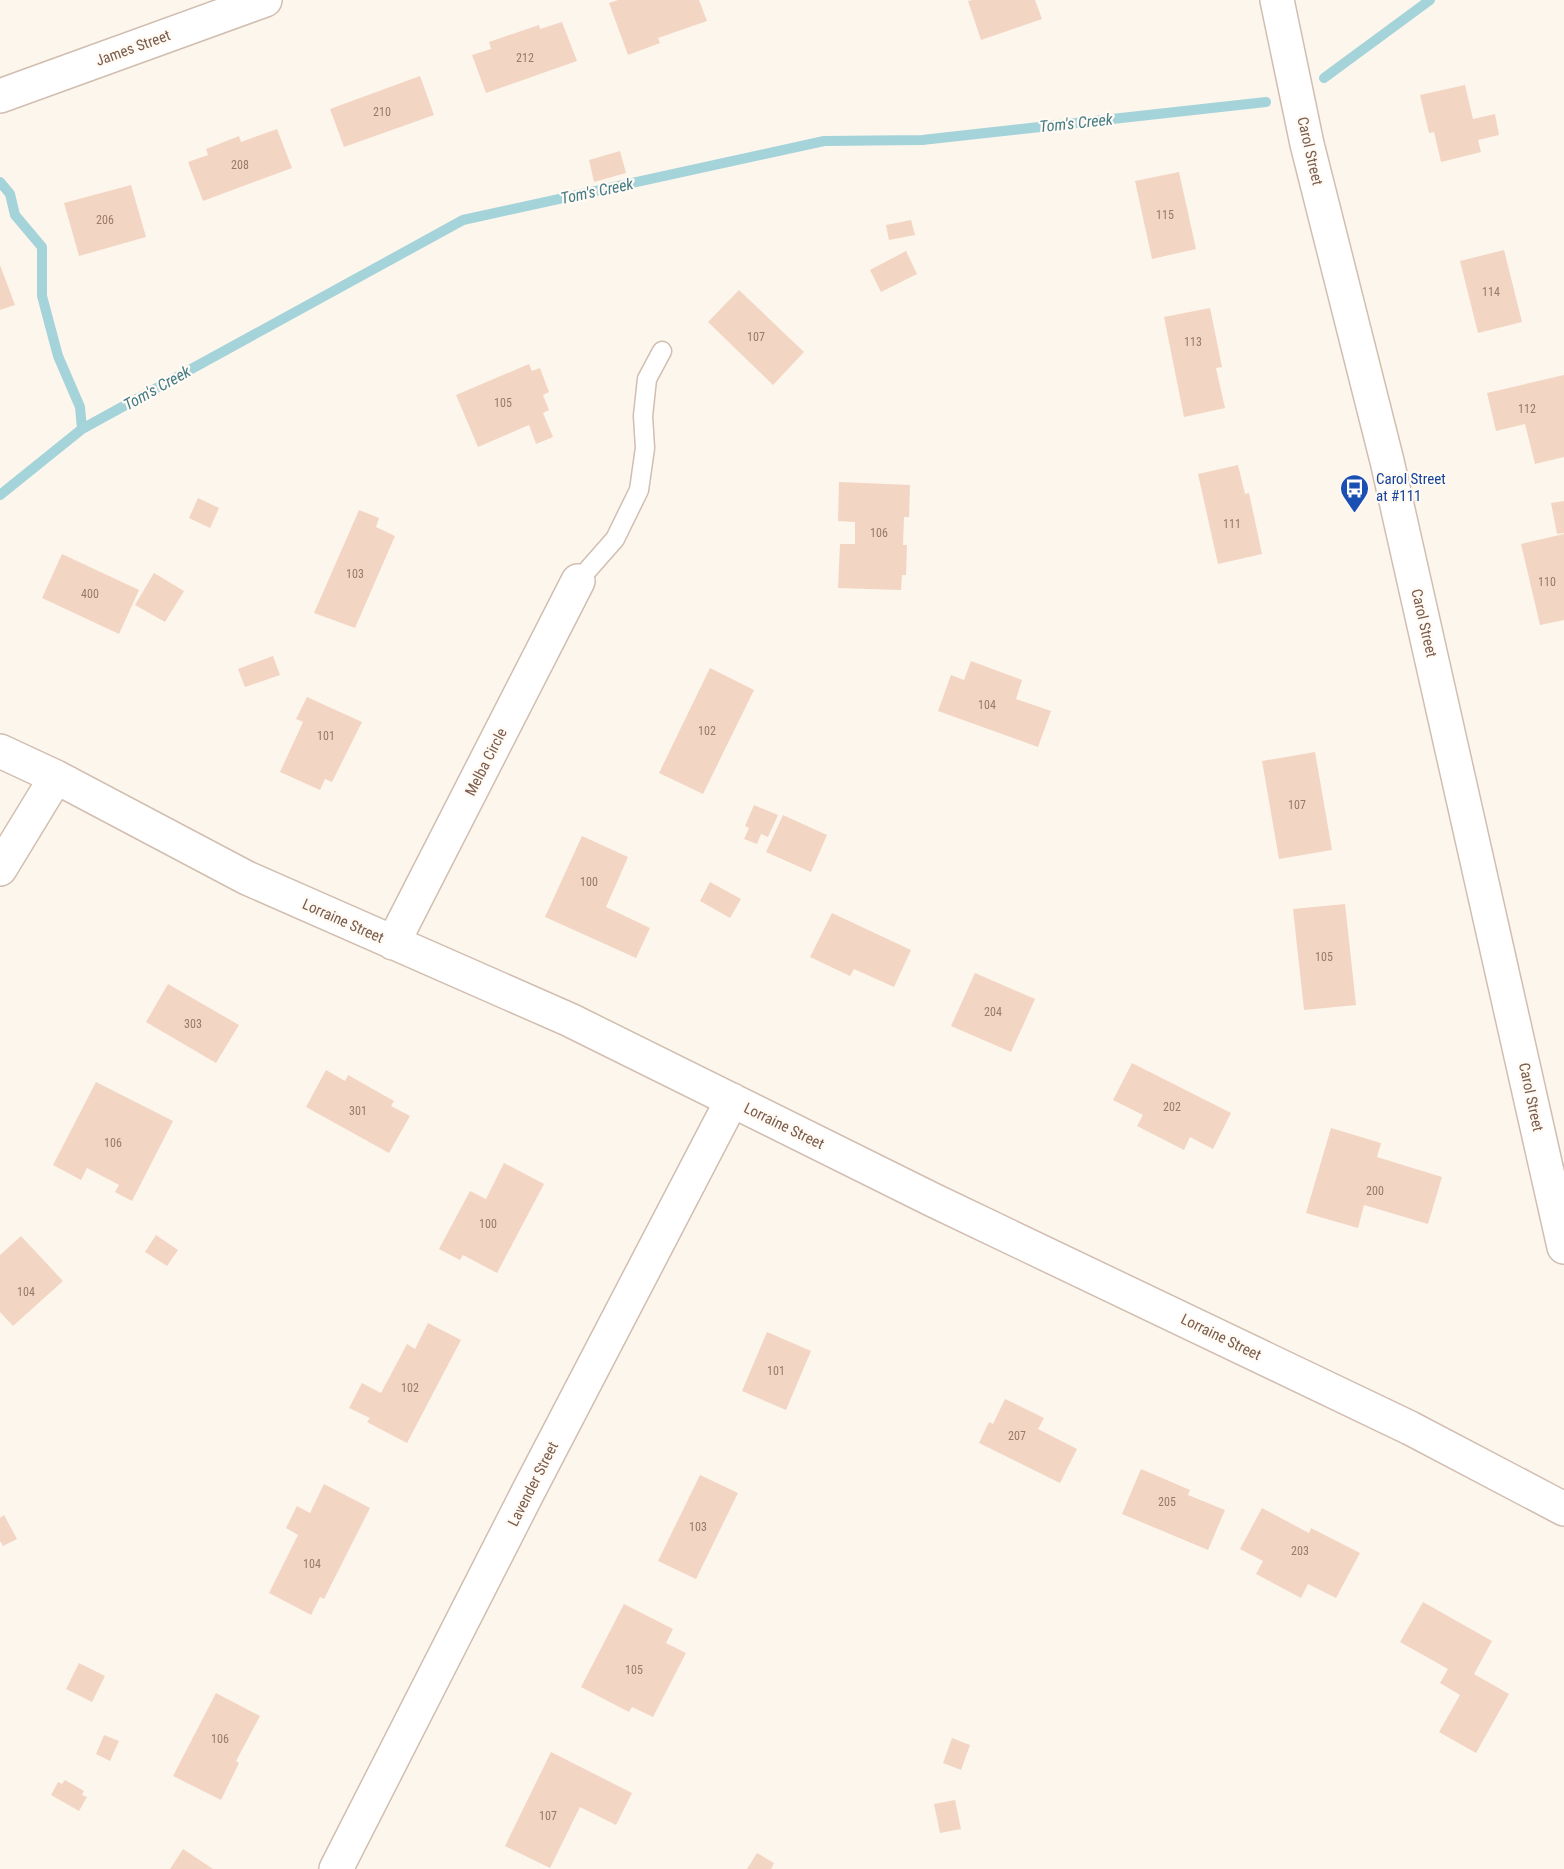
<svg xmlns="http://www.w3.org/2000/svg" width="1564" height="1869" viewBox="0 0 1564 1869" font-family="'Roboto Condensed',sans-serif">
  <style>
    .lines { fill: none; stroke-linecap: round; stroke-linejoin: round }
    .stream { stroke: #a5d3da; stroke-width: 10 }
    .building { fill: #f3d5c3 }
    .lane-casing { stroke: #d1beb0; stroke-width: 21 }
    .street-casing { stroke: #d1beb0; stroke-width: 36 }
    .lane { stroke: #fff; stroke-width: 18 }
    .street { stroke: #fff; stroke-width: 33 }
    .labels { text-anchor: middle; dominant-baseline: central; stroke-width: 4.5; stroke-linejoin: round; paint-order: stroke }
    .number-label { font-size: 12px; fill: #987a6a }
    .street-label { font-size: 15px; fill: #7a5c4d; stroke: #fffaf3 }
    .transit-label { font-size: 15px; fill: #164399; stroke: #fffaf3; text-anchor: start }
    .water-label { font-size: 16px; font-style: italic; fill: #437c86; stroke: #fffaf3 }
  </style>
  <rect width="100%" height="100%" fill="#fdf6ec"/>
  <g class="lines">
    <path class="stream" d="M1324,78L1430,0
      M0,182L10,194L15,215L42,247V296L58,356L80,407L82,429
      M0,495L82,429L463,220L824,141L922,140L1266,102"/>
  </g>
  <path class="building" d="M618,0H699L707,21L658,38L660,43L628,55L609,3Z
    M972,0H1035L1042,19L981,40L968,1Z
    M562,22L577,61L486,93L472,55L491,49L489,42L539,25L540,29Z
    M420,76L434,115L344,147L330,109Z
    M1465,85L1473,119L1495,114L1499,135L1478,140L1481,152L1441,162L1434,132L1429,133L1420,95Z
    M277,129L292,168L203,201L188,162L208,155L206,149L239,136L241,142Z
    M620,151L626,173L594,182L589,160Z
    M1179,172L1196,249L1152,259L1135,181Z
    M131,185L146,237L79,256L64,203Z
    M911,220L915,235L889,240L886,225Z
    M1504,250L1522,322L1478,333L1460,261Z
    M906,251L917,274L881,292L870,270Z
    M0,265L15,305L0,310Z
    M739,290L804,352L773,385L708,322Z
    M1210,308L1222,367L1216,368L1225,408L1184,417L1164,317Z
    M529,364L532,371L540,368L549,392L543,395L549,410L543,413L553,437L536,444L529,425L478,447L456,395Z
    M1564,375V457L1535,464L1525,424L1496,431L1487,393Z
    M1238,465L1245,494L1249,493L1262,554L1218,564L1198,474Z
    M839,482L910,485L909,517H904L903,545H907L906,575H902L901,590L838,588L840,544H855V522L838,521Z
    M198,498L219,508L210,528L189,518Z
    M1564,501V533L1557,534L1551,503Z
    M359,510L379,518L376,527L395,536L355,628L314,613Z
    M1564,534V620L1540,625L1521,544Z
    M62,554L139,590L119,634L42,598Z
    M154,573L184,591L165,622L135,605Z
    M273,656L280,675L245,687L238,669Z
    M971,661L1022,680L1016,699L1051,711L1038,747L938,711L951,675L964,680Z
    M710,668L754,690L703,794L659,773Z
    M307,697L362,722L332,782L325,779L320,790L280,772L303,722L296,719Z
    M1315,752L1332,850L1279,859L1262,761Z
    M754,805L778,815L768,837L761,834L757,844L744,839L749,828L745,826Z
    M783,815L827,835L811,872L766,852Z
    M582,836L628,857L606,907L650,928L636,958L545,917Z
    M710,882L741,899L730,918L700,901Z
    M1345,904L1356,1005L1304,1010L1293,909Z
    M832,913L911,950L894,987L854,969L850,976L810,957Z
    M975,973L1035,999L1011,1052L951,1026Z
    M168,984L239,1025L216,1063L146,1022Z
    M1132,1063L1231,1113L1213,1149L1190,1137L1184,1150L1137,1126L1143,1115L1113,1100Z
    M326,1070L345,1081L348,1075L394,1101L391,1106L410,1116L389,1153L306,1107Z
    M96,1082L173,1121L132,1201L115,1192L119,1185L87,1168L81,1180L53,1165Z
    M1331,1128L1381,1143L1377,1157L1442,1177L1428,1224L1364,1205L1358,1228L1306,1213Z
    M504,1163L544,1184L497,1273L463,1255L460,1260L439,1249L470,1191L486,1199Z
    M156,1235L178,1250L167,1266L145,1252Z
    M21,1236L63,1281L13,1326L0,1312V1255Z
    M428,1323L461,1340L407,1443L367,1422L370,1418L349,1408L362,1383L381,1393L407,1344L415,1349Z
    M767,1332L811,1351L786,1410L742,1391Z
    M1005,1399L1044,1418L1038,1429L1077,1449L1060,1483L979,1443L989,1422L993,1424Z
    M1141,1469L1190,1490L1188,1495L1225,1510L1208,1550L1122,1514Z
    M700,1475L738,1493L696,1579L658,1561Z
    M324,1484L370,1508L324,1599L320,1597L311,1615L269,1593L298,1535L286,1528L297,1506L310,1513Z
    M1262,1508L1309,1533L1311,1528L1360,1553L1336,1598L1308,1584L1301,1598L1256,1574L1263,1561L1240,1549Z
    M4,1515L17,1539L3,1546L0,1541V1518Z
    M1423,1602L1492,1641L1474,1674L1509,1694L1476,1753L1439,1732L1460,1695L1440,1683L1448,1669L1400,1642Z
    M624,1604L673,1629L666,1643L686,1653L653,1717L632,1707L629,1712L581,1687Z
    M79,1663L105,1676L92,1702L66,1689Z
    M216,1693L260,1716L236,1761L239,1763L221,1800L173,1776Z
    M104,1735L119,1741L110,1761L96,1754Z
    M952,1738L970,1745L961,1770L943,1763Z
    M551,1752L632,1793L616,1825L580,1807L550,1868L505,1846Z
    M65,1780L84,1791L82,1795L87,1797L79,1811L51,1795L58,1782L62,1784Z
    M955,1800L961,1829L940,1833L934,1804Z
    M183,1849L213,1869H170Z
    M757,1853L774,1863L771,1869H747Z"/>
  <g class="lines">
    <defs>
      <path id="lane" d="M578,581L615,539L639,490L645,448L643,416L647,379L662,351"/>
      <path id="street" d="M1277,0L1307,144L1387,461L1564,1247
        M0,96L265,0
        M0,751L56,777L247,878L570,1020L933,1200L1410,1428L1564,1509
        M0,869L56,777
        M393,943L578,581
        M336,1869L528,1492L732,1100"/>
    </defs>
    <use href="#lane" class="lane-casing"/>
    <use href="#street" class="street-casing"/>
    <use href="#lane" class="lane"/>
    <use href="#street" class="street"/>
  </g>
  <defs>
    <symbol id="bus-pin" viewBox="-11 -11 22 30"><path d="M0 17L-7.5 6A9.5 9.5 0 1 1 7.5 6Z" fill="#1a4fb4" stroke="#fffaf3"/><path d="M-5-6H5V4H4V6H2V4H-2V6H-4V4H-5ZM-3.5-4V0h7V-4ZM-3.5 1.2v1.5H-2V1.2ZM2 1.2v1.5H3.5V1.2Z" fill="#fff"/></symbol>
  </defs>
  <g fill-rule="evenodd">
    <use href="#bus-pin" x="1338" y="472" width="33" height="45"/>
  </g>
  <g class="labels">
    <g class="number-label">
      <text x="525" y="58">212</text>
      <text x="382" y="112">210</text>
      <text x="240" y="165">208</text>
      <text x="1165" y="215">115</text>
      <text x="105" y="220">206</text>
      <text x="1491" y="292">114</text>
      <text x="756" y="337">107</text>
      <text x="1193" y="342">113</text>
      <text x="503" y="403">105</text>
      <text x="1527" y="409">112</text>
      <text x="1232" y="524">111</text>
      <text x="879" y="533">106</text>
      <text x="355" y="574">103</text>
      <text x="1547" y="582">110</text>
      <text x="90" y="594">400</text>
      <text x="987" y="705">104</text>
      <text x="707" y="731">102</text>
      <text x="326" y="736">101</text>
      <text x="1297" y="805">107</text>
      <text x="589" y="882">100</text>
      <text x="1324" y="957">105</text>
      <text x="993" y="1012">204</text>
      <text x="193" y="1024">303</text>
      <text x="1172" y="1107">202</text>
      <text x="358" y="1111">301</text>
      <text x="113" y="1143">106</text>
      <text x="1375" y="1191">200</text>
      <text x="488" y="1224">100</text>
      <text x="26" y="1292">104</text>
      <text x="776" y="1371">101</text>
      <text x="410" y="1388">102</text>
      <text x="1017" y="1436">207</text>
      <text x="1167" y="1502">205</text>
      <text x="698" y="1527">103</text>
      <text x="1300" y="1551">203</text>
      <text x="312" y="1564">104</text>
      <text x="634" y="1670">105</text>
      <text x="220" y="1739">106</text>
      <text x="548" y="1816">107</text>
    </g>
    <g class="street-label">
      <text transform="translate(133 48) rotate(-20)">James Street</text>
      <text transform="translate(1310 151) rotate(77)">Carol Street</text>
      <text transform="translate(1424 623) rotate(77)">Carol Street</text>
      <text transform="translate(486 762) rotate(-63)">Melba Circle</text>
      <text transform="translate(343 921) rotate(24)">Lorraine Street</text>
      <text transform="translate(1531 1097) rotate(78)">Carol Street</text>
      <text transform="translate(784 1126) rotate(26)">Lorraine Street</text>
      <text transform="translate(1221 1337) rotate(26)">Lorraine Street</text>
      <text transform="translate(533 1484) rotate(-63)">Lavender Street</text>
    </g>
    <g class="transit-label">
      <text x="1376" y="479">Carol Street<tspan x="1376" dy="17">at #111</tspan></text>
    </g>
    <g class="water-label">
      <text transform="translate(1076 123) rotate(-6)">Tom's Creek</text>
      <text transform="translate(597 191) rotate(-12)">Tom's Creek</text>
      <text transform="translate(157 388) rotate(-29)">Tom's Creek</text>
    </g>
  </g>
</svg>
